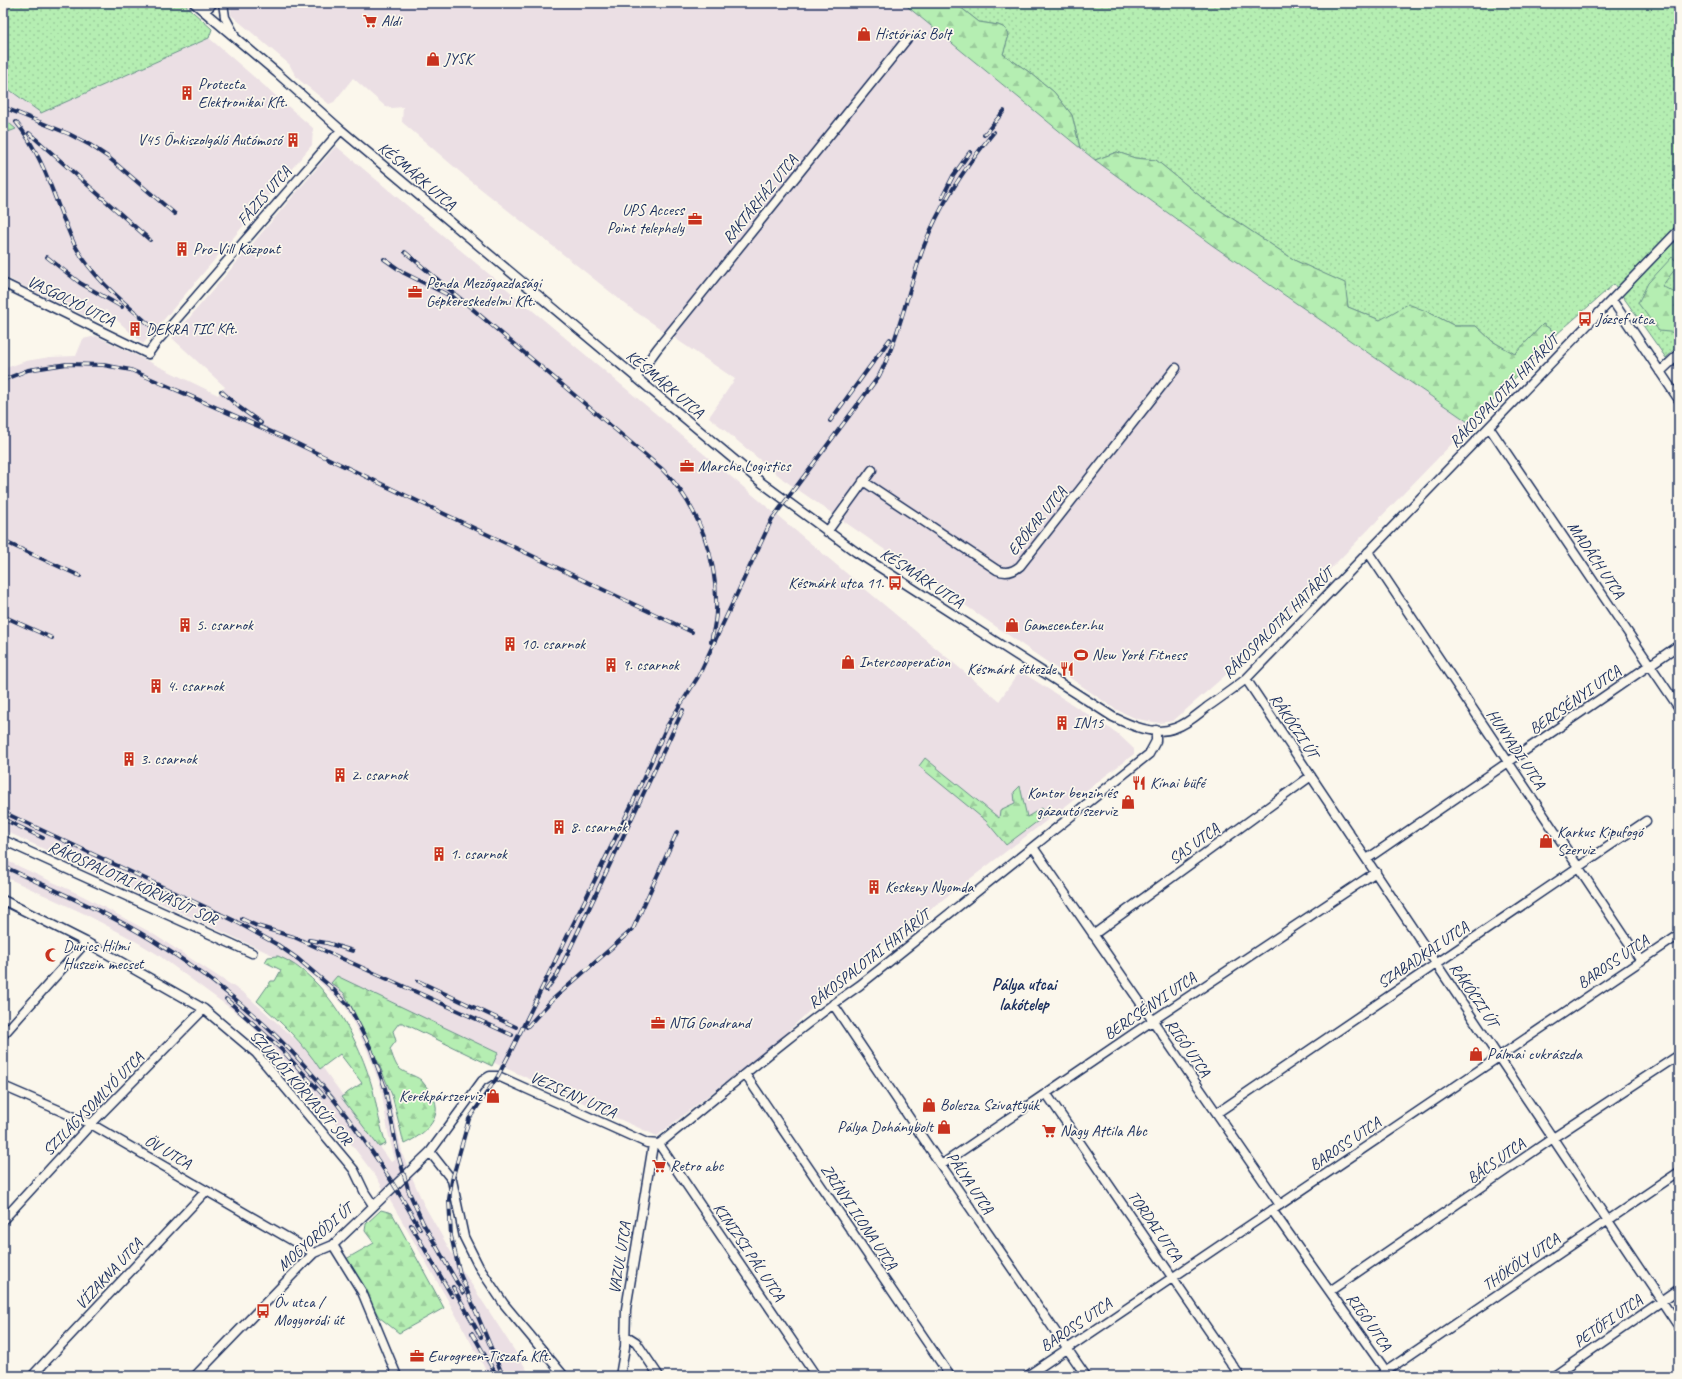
<svg xmlns="http://www.w3.org/2000/svg" width="1682" height="1379" viewBox="0 0 1682 1379" font-family="Caveat,sans-serif">
  <style>
    .built { fill: #ebdfe4 }
    .grass { fill: url(#grass-dots); stroke: #688e88 }
    .forest { fill: url(#forest-firs); stroke: #688e88 }
    .lines { fill: none; stroke-linecap: round; stroke-linejoin: round }
    .minor-casing { stroke: #1b2f5e; stroke-width: 11 }
    .minor { stroke: #fbf7ec; stroke-width: 8 }
    .rail-casing { stroke: #1b2f5e; stroke-width: 4 }
    .rail { stroke: #fbf7ec; stroke-width: 2.5; stroke-dasharray: 8; stroke-linecap: butt }
    .labels { text-anchor: middle; dominant-baseline: central; stroke-width: 3.5; stroke-linejoin: round; paint-order: stroke }
    .poi-label { font-size: 16px; fill: #1b2f5e; stroke: #fbf7ec; text-anchor: start }
    .street-label { font-size: 16px; fill: #1b2f5e; stroke: #fbf7ec }
    .neighbourhood-label { font-size: 17px; font-weight: bold; fill: #1b2f5e; stroke: #fbf7ec }
  </style>
  <defs>
    <pattern id="grass-dots" width="8" height="8" patternUnits="userSpaceOnUse"><rect width="8" height="8" fill="#b5eeb2"/><path d="M2 2h.1M6 6h.1" fill="none" stroke="#9bcc9c" stroke-width="1.8" stroke-linecap="round"/></pattern>
    <pattern id="forest-firs" width="22" height="20" patternUnits="userSpaceOnUse"><rect width="22" height="20" fill="#b5eeb2"/><path d="M5 1l3.5 6h-7zM16 11l3.5 6h-7z" fill="#9bcc9c"/></pattern>
  </defs>
  <rect width="100%" height="100%" fill="#fbf7ec"/>
  <filter id="ink" filterUnits="userSpaceOnUse"><feTurbulence type="fractalNoise" baseFrequency=".025" numOctaves="2"/><feDisplacementMap in="SourceGraphic" scale="8" xChannelSelector="R" yChannelSelector="G"/><feConvolveMatrix kernelMatrix="1 2 1 2 8 2 1 2 1" color-interpolation-filters="sRGB"/></filter>
  <g filter="url(#ink)">
    <path class="built" d="M231,3H903L1095,160L1212,245L1471,424L1236,666L1173,721L1159,723L1137,719L1115,709L784,480L709,417L735,379L633,310L466,177L402,122L403,107L392,108L386,107L353,78L334,102L329,104L297,78L289,64L231,15Z
      M209,38L313,128L312,145L143,344L106,310L103,312L100,309L97,313L94,310L88,317L3,276V134L16,129L3,118V85L41,113Z
      M336,146L999,701L1020,671L1117,733L1134,749V754L857,965L780,1039L657,1136L503,1067L339,989L352,1005L375,1048L388,1088L403,1156L423,1203L455,1259L531,1376H489L445,1295L377,1178L297,1073L245,1019L157,954L130,938L85,914L3,876V859L83,896L150,932L245,994L315,1057L391,1162L395,1160L388,1132L381,1088L367,1050L345,1006L313,976L307,971L3,830V369L26,361L50,357L76,356L83,339L96,336L218,395L225,387L172,338Z"/>
    <path class="grass" d="M3,3H183L212,29L209,38L41,113L3,85Z
      M955,3H1679V344L1666,358L1614,284L1557,334L1543,324L1515,355L1492,341L1476,326H1455L1426,311L1380,320L1348,307L1344,283L1296,261L1206,201L1156,160L1135,158L1117,152L1095,160L1080,148L1072,115L1054,92L1032,74L1003,54L1009,35L1005,28L998,25L979,22Z
      M3,118L16,129L3,134Z"/>
    <path class="forest" d="M903,3H955L979,22L998,25L1005,28L1009,35L1003,54L1032,74L1054,92L1072,115L1080,148Z
      M1117,152L1135,158L1156,160L1206,201L1296,261L1345,283L1348,307L1380,320L1408,304L1426,311L1455,326H1476L1492,341L1515,354L1543,324L1557,334L1471,424L1212,245L1095,160Z
      M1672,257L1679,264L1662,286L1679,295V333L1659,331L1638,303L1648,283Z
      M925,758L999,818L1000,810L1015,803L1014,792L1020,786L1027,817L1042,808L1046,815L1006,845L986,821L919,766Z
      M278,956C327,976 360,1042 373,1090C377,1108 380,1127 386,1144L379,1147L341,1097L362,1083L340,1054L320,1069C304,1044 280,1021 257,1001L271,981H275L281,970L265,962L268,957Z
      M337,976L498,1053L492,1066L403,1023H399L393,1031L396,1041L390,1049C392,1054 394,1061 397,1066C402,1073 415,1075 421,1080C424,1083 426,1087 429,1090C448,1115 426,1134 404,1144L392,1095L368,1039L344,993L331,983Z
      M381,1210L392,1213L444,1308L399,1333L379,1317L346,1259L374,1243L365,1231L366,1224Z"/>
    <g class="lines">
      <defs>
        <path id="minor" d="M194,3L277,73L341,130L762,483L856,552L1113,717C1132,726 1154,736 1175,728C1187,724 1197,715 1206,708C1220,698 1233,689 1246,679L1679,230
          M223,3L225,17L234,34
          M205,11L213,3
          M3,283L148,354L155,344L341,130
          M1612,300L1679,400
          M1660,372L1679,354
          M636,378L657,349L907,39
          M1489,427L1679,708
          M863,481L997,570C1006,574 1013,572 1020,566L1176,368
          M827,532L872,470
          M1368,552L1641,961
          M1246,679L1679,1327
          M3,840L252,953
          M1033,847L1280,1205
          M1367,859L1679,645
          M3,900L86,942L204,1009L256,1053L354,1170L365,1193L373,1205
          M1093,935L1311,776
          M833,1004L941,1165L1086,1376
          M3,1035L86,942
          M745,1074L950,1376
          M3,1086L91,1124L314,1253
          M1046,1093L1240,1376
          M1217,1113L1646,821
          M659,1144L816,1376
          M430,1152L452,1180L464,1237L479,1267L504,1304L564,1376
          M941,1165L1152,1021L1376,872
          M1272,1210L1386,1371
          M3,1220L91,1124L204,1009
          M333,1245L362,1292L397,1376
          M1330,1291L1553,1138L1679,1055
          M625,1335L636,1342L659,1376
          M32,1376L206,1191
          M195,1376L302,1265L314,1253L333,1245L430,1152L482,1081L490,1076H498L647,1143L659,1144C725,1091 790,1034 860,985L1149,754L1156,741V730
          M620,1376L625,1347L626,1309L653,1145
          M1027,1376L1679,935
          M1379,1376L1679,1172
          M1554,1376L1679,1289"/>
      </defs>
      <use href="#minor" class="minor-casing"/>
      <use href="#minor" class="minor"/>
      <defs>
        <path id="rail" d="M3,107L69,134L90,145L108,157L175,214
          M16,122C39,150 50,184 63,218C68,228 71,239 77,249C96,282 127,304 155,330
          M29,133L150,240
          M984,135L1004,111
          M942,198L953,176L970,152
          M3,219L4,220
          M405,252L662,469C699,506 718,560 716,611C716,621 713,632 711,642
          M47,257L80,283L122,307
          M384,259L404,273L454,298
          M3,380L28,370L67,364L103,365L131,370L283,437L692,632
          M221,391L240,408L261,423
          M830,421L890,339
          M3,541L80,576
          M3,616L52,638
          M3,812L233,920L278,945L298,959L331,987L349,1006L371,1049L385,1088L398,1154L409,1192L423,1223L463,1293
          M3,819L43,838
          M3,866C53,890 105,911 152,940C273,1014 351,1107 420,1229
          M242,919L257,926L294,937L512,1035
          M309,940L327,943L353,951
          M418,981L516,1027
          M546,990L557,975L567,955L683,710
          M226,999L281,1049L324,1096
          M527,1027L551,1001L633,929L677,832
          M411,1225L452,1296
          M453,1287L481,1337
          M472,1333L497,1376
          M503,1376L460,1274L451,1236L449,1199L452,1180L469,1119L498,1076L513,1047L632,804L667,726L698,677L772,519L879,376C900,335 908,289 924,246C940,204 966,166 994,132"/>
      </defs>
      <use href="#rail" class="rail-casing"/>
      <use href="#rail" class="rail"/>
    </g>
  </g>
  <defs>
    <symbol id="supermarket-bare" viewBox="-9 -9 18 18"><path d="M-6-5.5h2.5l.6 2H6L4.5 2H-2.5L-4.4-4H-6ZM-1.5 3.2a1.3 1.3 0 1 0 .1 0ZM3 3.2a1.3 1.3 0 1 0 .1 0Z" fill="#c8321e" stroke="#fbf7ec" stroke-width="2.5" paint-order="stroke"/></symbol>
    <symbol id="shop-bare" viewBox="-9 -9 18 18"><path d="M-5-2.5h2.3a2.7 3.5 0 0 1 5.4 0H5L5.5 6h-11ZM-1.5-2.5h3a1.5 2.3 0 0 0-3 0Z" fill="#c8321e" stroke="#fbf7ec" stroke-width="2.5" paint-order="stroke"/></symbol>
    <symbol id="building-bare" viewBox="-9 -9 18 18"><path d="M-4-6H4V6H1V3H-1V6H-4ZM-2.5-4.3h1.7v1.8h-1.7ZM.8-4.3h1.7v1.8H.8ZM-2.5-1h1.7V.8h-1.7ZM.8-1h1.7V.8H.8Z" fill="#c8321e" stroke="#fbf7ec" stroke-width="2.5" paint-order="stroke"/></symbol>
    <symbol id="office-bare" viewBox="-9 -9 18 18"><path d="M-6-3h4V-5.5h4V-3h4V5H-6ZM-1-4.5V-3h2v-1.5ZM-6 0V1H6V0Z" fill="#c8321e" stroke="#fbf7ec" stroke-width="2.5" paint-order="stroke"/></symbol>
    <symbol id="bus-bare" viewBox="-9 -9 18 18"><path d="M-5-6H5V4H4V6H2V4H-2V6H-4V4H-5ZM-3.5-4V0h7V-4ZM-3.5 1.2v1.5H-2V1.2ZM2 1.2v1.5H3.5V1.2Z" fill="#c8321e" stroke="#fbf7ec" stroke-width="2.5" paint-order="stroke"/></symbol>
    <symbol id="stadium-bare" viewBox="-9 -9 18 18"><path d="M0-5a6.5 5 0 1 0 0 10a6.5 5 0 1 0 0-10ZM-3.5-1.8h7v3.6h-7Z" fill="#c8321e" stroke="#fbf7ec" stroke-width="2.5" paint-order="stroke"/></symbol>
    <symbol id="restaurant-bare" viewBox="-9 -9 18 18"><path d="M-5-6h1v4h1v-4h1v4h1v-4h1v5L-1.5 .5V6h-2V.5L-5-1ZM5-6V6H3V1.5H1.5Q1.5-4 5-6Z" fill="#c8321e" stroke="#fbf7ec" stroke-width="2.5" paint-order="stroke"/></symbol>
    <symbol id="mosque-bare" viewBox="-9 -9 18 18"><path d="M3.5-4.9A6 6 0 1 0 3.5 4.9A5 5 0 1 1 3.5-4.9Z" fill="#c8321e" stroke="#fbf7ec" stroke-width="2.5" paint-order="stroke"/></symbol>
  </defs>
  <g fill-rule="evenodd">
    <use href="#supermarket-bare" x="360" y="11" width="20" height="20"/>
    <use href="#shop-bare" x="854" y="24" width="20" height="20"/>
    <use href="#shop-bare" x="423" y="49" width="20" height="20"/>
    <use href="#building-bare" x="177" y="83" width="20" height="20"/>
    <use href="#building-bare" x="283" y="130" width="20" height="20"/>
    <use href="#office-bare" x="685" y="209" width="20" height="20"/>
    <use href="#building-bare" x="172" y="239" width="20" height="20"/>
    <use href="#office-bare" x="405" y="282" width="20" height="20"/>
    <use href="#bus-bare" x="1575" y="309" width="20" height="20"/>
    <use href="#building-bare" x="125" y="319" width="20" height="20"/>
    <use href="#office-bare" x="677" y="456" width="20" height="20"/>
    <use href="#bus-bare" x="885" y="573" width="20" height="20"/>
    <use href="#building-bare" x="175" y="615" width="20" height="20"/>
    <use href="#shop-bare" x="1002" y="615" width="20" height="20"/>
    <use href="#building-bare" x="500" y="634" width="20" height="20"/>
    <use href="#stadium-bare" x="1071" y="645" width="20" height="20"/>
    <use href="#shop-bare" x="838" y="652" width="20" height="20"/>
    <use href="#building-bare" x="601" y="655" width="20" height="20"/>
    <use href="#restaurant-bare" x="1057" y="659" width="20" height="20"/>
    <use href="#building-bare" x="146" y="676" width="20" height="20"/>
    <use href="#building-bare" x="1052" y="713" width="20" height="20"/>
    <use href="#building-bare" x="119" y="749" width="20" height="20"/>
    <use href="#building-bare" x="330" y="765" width="20" height="20"/>
    <use href="#restaurant-bare" x="1129" y="773" width="20" height="20"/>
    <use href="#shop-bare" x="1118" y="792" width="20" height="20"/>
    <use href="#building-bare" x="549" y="817" width="20" height="20"/>
    <use href="#shop-bare" x="1536" y="831" width="20" height="20"/>
    <use href="#building-bare" x="429" y="844" width="20" height="20"/>
    <use href="#building-bare" x="864" y="877" width="20" height="20"/>
    <use href="#mosque-bare" x="42" y="945" width="20" height="20"/>
    <use href="#office-bare" x="648" y="1013" width="20" height="20"/>
    <use href="#shop-bare" x="1466" y="1044" width="20" height="20"/>
    <use href="#shop-bare" x="483" y="1086" width="20" height="20"/>
    <use href="#shop-bare" x="919" y="1095" width="20" height="20"/>
    <use href="#shop-bare" x="934" y="1117" width="20" height="20"/>
    <use href="#supermarket-bare" x="1039" y="1121" width="20" height="20"/>
    <use href="#supermarket-bare" x="649" y="1156" width="20" height="20"/>
    <use href="#bus-bare" x="253" y="1301" width="20" height="20"/>
    <use href="#office-bare" x="407" y="1346" width="20" height="20"/>
  </g>
  <g class="labels">
    <g class="poi-label">
      <text x="381" y="21">Aldi</text>
      <text x="875" y="34">Históriás Bolt</text>
      <text x="444" y="59">JYSK</text>
      <text x="198" y="84">Protecta<tspan x="198" dy="18">Elektronikai Kft.</tspan></text>
      <text x="282" y="140" text-anchor="end">V45 Önkiszolgáló Autómosó</text>
      <text x="684" y="210" text-anchor="end">UPS Access<tspan x="684" dy="18">Point telephely</tspan></text>
      <text x="193" y="249">Pro-Vill Központ</text>
      <text x="426" y="283">Penda Mezőgazdasági<tspan x="426" dy="18">Gépkereskedelmi Kft.</tspan></text>
      <text x="1596" y="319">József utca</text>
      <text x="146" y="329">DEKRA TIC Kft.</text>
      <text x="698" y="466">Marche Logistics</text>
      <text x="884" y="583" text-anchor="end">Késmárk utca 11.</text>
      <text x="196" y="625">5. csarnok</text>
      <text x="1023" y="625">Gamecenter.hu</text>
      <text x="521" y="644">10. csarnok</text>
      <text x="1092" y="655">New York Fitness</text>
      <text x="859" y="662">Intercooperation</text>
      <text x="622" y="665">9. csarnok</text>
      <text x="1056" y="669" text-anchor="end">Késmárk étkezde</text>
      <text x="167" y="686">4. csarnok</text>
      <text x="1073" y="723">IN15</text>
      <text x="140" y="759">3. csarnok</text>
      <text x="351" y="775">2. csarnok</text>
      <text x="1150" y="783">Kínai büfé</text>
      <text x="1117" y="793" text-anchor="end">Kontor benzin és<tspan x="1117" dy="18">gázautó szerviz</tspan></text>
      <text x="570" y="827">8. csarnok</text>
      <text x="1557" y="832">Karkus Kipufogó<tspan x="1557" dy="18">Szerviz</tspan></text>
      <text x="450" y="854">1. csarnok</text>
      <text x="885" y="887">Keskeny Nyomda</text>
      <text x="63" y="946">Durics Hilmi<tspan x="63" dy="18">Huszein mecset</tspan></text>
      <text x="669" y="1023">NTG Gondrand</text>
      <text x="1487" y="1054">Pálmai cukrászda</text>
      <text x="482" y="1096" text-anchor="end">Kerékpárszerviz</text>
      <text x="940" y="1105">Bolesza Szivattyúk</text>
      <text x="933" y="1127" text-anchor="end">Pálya Dohánybolt</text>
      <text x="1060" y="1131">Nagy Attila Abc</text>
      <text x="670" y="1166">Retro abc</text>
      <text x="274" y="1302">Öv utca /<tspan x="274" dy="18">Mogyoródi út</tspan></text>
      <text x="428" y="1356">Eurogreen-Tiszafa Kft.</text>
    </g>
    <g class="street-label">
      <text transform="translate(417 176) rotate(40)">KÉSMÁRK UTCA</text>
      <text transform="translate(264 196) rotate(-49)">FÁZIS UTCA</text>
      <text transform="translate(760 199) rotate(-51)">RAKTÁRHÁZ UTCA</text>
      <text transform="translate(71 301) rotate(26)">VASGOLYÓ UTCA</text>
      <text transform="translate(665 384) rotate(40)">KÉSMÁRK UTCA</text>
      <text transform="translate(1504 391) rotate(-46)">RÁKOSPALOTAI HATÁRÚT</text>
      <text transform="translate(1037 521) rotate(-51)">ERŐKAR UTCA</text>
      <text transform="translate(1596 560) rotate(56)">MADÁCH UTCA</text>
      <text transform="translate(922 578) rotate(33)">KÉSMÁRK UTCA</text>
      <text transform="translate(1278 623) rotate(-45)">RÁKOSPALOTAI HATÁRÚT</text>
      <text transform="translate(1575 700) rotate(-35)">BERCSÉNYI UTCA</text>
      <text transform="translate(1294 726) rotate(56)">RÁKÓCZI ÚT</text>
      <text transform="translate(1516 749) rotate(56)">HUNYADI UTCA</text>
      <text transform="translate(1194 844) rotate(-36)">SAS UTCA</text>
      <text transform="translate(133 883) rotate(24)">RÁKOSPALOTAI KÖRVASÚT SOR</text>
      <text transform="translate(1423 955) rotate(-34)">SZABADKAI UTCA</text>
      <text transform="translate(869 959) rotate(-38)">RÁKOSPALOTAI HATÁRÚT</text>
      <text transform="translate(1613 962) rotate(-34)">BAROSS UTCA</text>
      <text transform="translate(1474 995) rotate(56)">RÁKÓCZI ÚT</text>
      <text transform="translate(1150 1006) rotate(-34)">BERCSÉNYI UTCA</text>
      <text transform="translate(1188 1048) rotate(55)">RIGÓ UTCA</text>
      <text transform="translate(301 1088) rotate(49)">SZUGLÓI KÖRVASÚT SOR</text>
      <text transform="translate(573 1095) rotate(24)">VEZSENY UTCA</text>
      <text transform="translate(93 1104) rotate(-46)">SZILÁGYSOMLYÓ UTCA</text>
      <text transform="translate(1345 1144) rotate(-34)">BAROSS UTCA</text>
      <text transform="translate(168 1152) rotate(30)">ÖV UTCA</text>
      <text transform="translate(1496 1161) rotate(-35)">BÁCS UTCA</text>
      <text transform="translate(970 1183) rotate(56)">PÁLYA UTCA</text>
      <text transform="translate(859 1217) rotate(56)">ZRÍNYI ILONA UTCA</text>
      <text transform="translate(1155 1226) rotate(55)">TORDAI UTCA</text>
      <text transform="translate(315 1237) rotate(-41)">MOGYORÓDI ÚT</text>
      <text transform="translate(749 1252) rotate(56)">KINIZSI PÁL UTCA</text>
      <text transform="translate(620 1258) rotate(-81)">VAZUL UTCA</text>
      <text transform="translate(1521 1262) rotate(-34)">THÖKÖLY UTCA</text>
      <text transform="translate(109 1274) rotate(-47)">VÍZAKNA UTCA</text>
      <text transform="translate(1608 1321) rotate(-35)">PETŐFI UTCA</text>
      <text transform="translate(1369 1322) rotate(55)">RIGÓ UTCA</text>
      <text transform="translate(1076 1325) rotate(-34)">BAROSS UTCA</text>
    </g>
    <g class="neighbourhood-label">
      <text x="1024" y="984">Pálya utcai<tspan x="1024" dy="20">lakótelep</tspan></text>
    </g>
  </g>
  <rect width="1682" height="1379" fill="none" stroke="#fbf7ec" stroke-width="16"/>
  <rect x="8" y="8" width="1666" height="1363" fill="none" stroke="#1b2f5e" stroke-width="1.5" filter="url(#ink)"/>
</svg>
